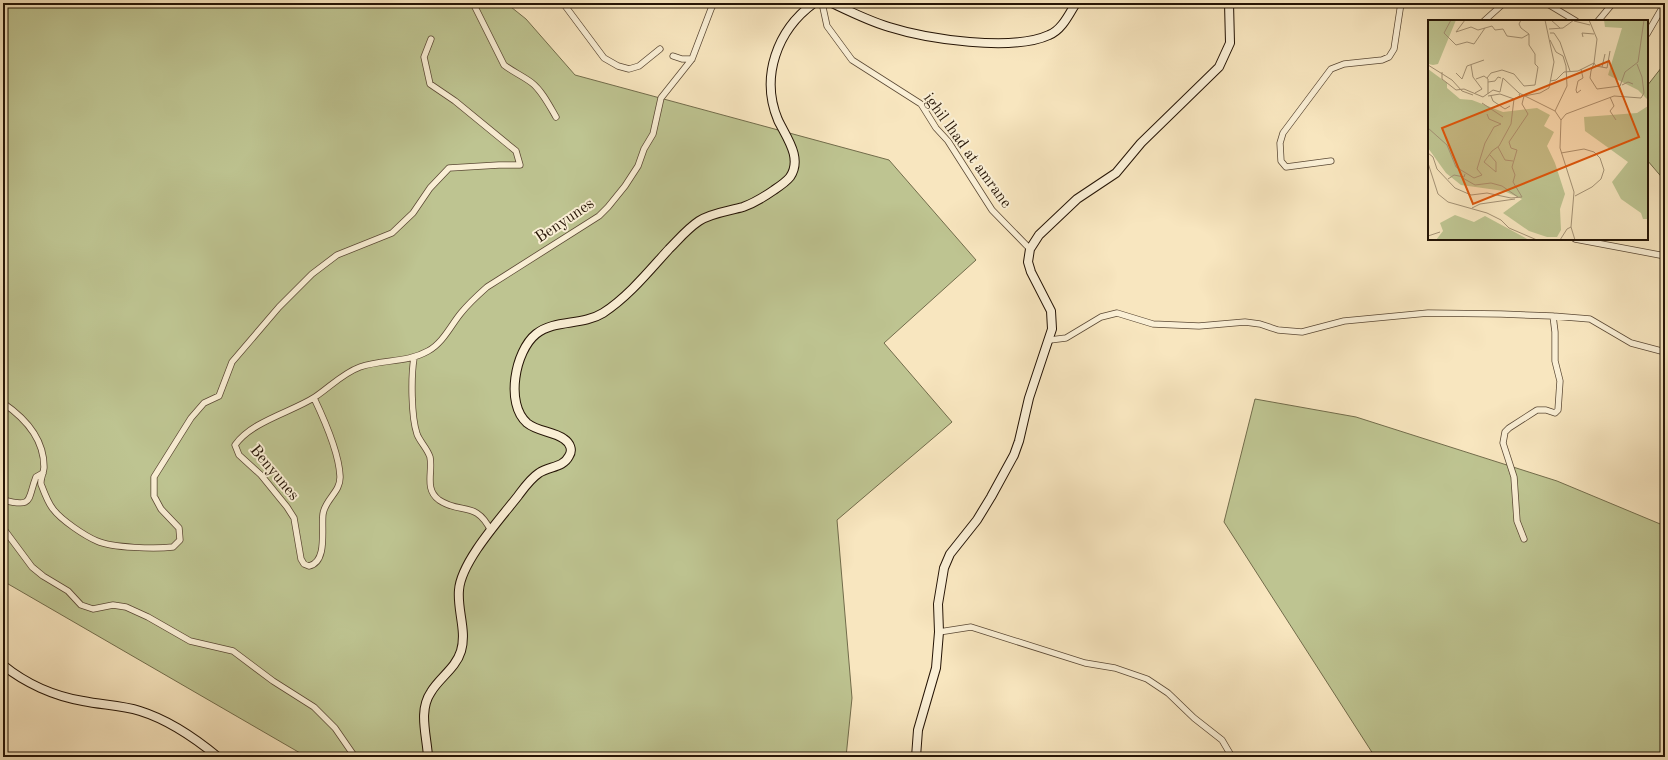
<svg xmlns="http://www.w3.org/2000/svg" width="1668" height="760" viewBox="0 0 1668 760" font-family="'Old Standard TT',serif">
  <style>
    .green { fill: #bec491; stroke: #726c4b }
    .lines { fill: none; stroke-linecap: round; stroke-linejoin: round }
    .minor-casing { stroke: #5a4834; stroke-width: 7 }
    .secondary-casing { stroke: #251405; stroke-width: 10 }
    .minor { stroke: #faefd5; stroke-width: 5.5 }
    .secondary { stroke: #faefd5; stroke-width: 8 }
    .labels { text-anchor: middle; dominant-baseline: central; stroke-width: 4; stroke-linejoin: round; paint-order: stroke }
    .street-label { font-size: 16px; fill: #251405; stroke: #faefd5 }
    .inset-road { fill: none; stroke: #a49275; stroke-width: 1 }
    .view { fill: #de560c; fill-opacity: 0.15; stroke: #de560c; stroke-width: 2 }
    .inset-edge { fill: none; stroke: #251405; stroke-width: 2 }
  </style>
  <rect width="100%" height="100%" fill="#f8e6bf"/>
  <filter id="stains"><feTurbulence type="fractalNoise" baseFrequency=".005" numOctaves="4"/><feColorMatrix values="0 0 0 0 .2 0 0 0 0 .09 0 0 0 0 .02 0 0 0 .5 -.17"/></filter>
  <radialGradient id="worn" r=".72"><stop offset=".6" stop-color="#630" stop-opacity="0"/><stop offset="1" stop-color="#630" stop-opacity=".3"/></radialGradient>
  <path class="green" d="M3,3H506L526,19L575,75L889,160L976,260L884,343L952,422L837,520L852,698L846,757H307L3,581Z
    M1665,63V181L1647,160V86Z
    M1255,399L1356,417L1557,481L1665,526V757H1375L1224,522Z"/>
  <g class="lines">
    <defs>
      <path id="minor" d="M473,3L504,65C513,72 523,76 532,83C542,91 549,105 556,117
        M563,3L604,58L618,66L629,69L639,66L660,49
        M822,3L827,26L852,60L921,104L936,128L948,141L992,210L1030,249
        M1546,3L1576,21
        M1484,21L1504,3
        M1598,21L1613,3
        M1647,34L1665,3
        M673,56L682,59H692
        M1331,161L1286,167L1281,161L1280,143L1283,133L1331,69L1344,64L1382,60L1389,57L1394,49L1401,3
        M1575,239L1665,256
        M1050,340L1066,338L1101,317L1117,313L1153,324L1199,326L1245,322L1260,324L1278,330L1302,332L1344,321L1428,313L1501,314L1553,316L1590,319L1631,343L1665,352
        M414,358C411,376 411,416 417,434C420,442 427,448 430,457C433,472 424,489 439,500C461,515 476,500 491,531
        M314,398C324,419 339,452 340,476C341,492 325,499 323,514C321,528 328,562 309,566L304,564L301,559L294,518L287,507L261,475L239,455L235,445C252,421 292,412 315,397C330,387 343,373 360,367C383,359 407,363 428,351C443,343 451,325 461,313C469,303 478,295 487,287L599,216L608,207L625,186L638,166L644,149L653,134L661,98L692,59L711,9L714,3
        M3,403C25,418 44,438 44,467C44,472 40,479 41,484C44,492 48,503 53,509C61,520 85,536 97,541C112,548 156,549 173,547L180,540L179,528L161,509L154,496V477L191,418L204,403L219,396L232,362L279,307L312,274L337,255L392,233L413,213L430,188L449,168L499,165H520L516,151L455,101L430,84L424,57L431,39
        M3,500C34,508 27,500 36,477L43,473
        M3,528L32,567L43,576L68,591L81,605L93,609L113,605L126,607L148,617L190,641L233,651L273,681L314,707L335,728L355,757
        M1524,539L1517,521L1514,477L1503,443L1505,432L1509,428L1537,410H1546L1555,413L1558,410L1560,381L1555,361V332L1553,316
        M939,632L971,627L1085,663L1115,668L1147,679L1168,693L1194,718L1222,740L1232,757"/>
      <path id="secondary" d="M832,3C851,12 869,21 889,27C927,39 1012,52 1049,35C1062,30 1069,14 1076,3
        M3,665C25,683 54,696 83,701C102,705 121,705 140,711C169,720 195,738 218,757
        M428,757C427,736 418,711 431,692C439,678 456,668 461,651C467,631 457,610 459,590C461,562 500,519 518,496C524,488 530,479 539,473C549,466 563,468 569,456C573,450 570,443 564,439C553,431 538,432 527,423C505,404 515,351 536,334C555,319 582,326 603,313C628,297 649,271 669,249C679,239 687,229 699,221C711,213 729,211 743,207C754,203 764,197 774,190C780,186 786,182 790,177C803,158 786,137 778,120C760,77 777,30 814,3
        M916,757L918,730L936,668L939,632L938,604L944,568L950,554L977,520L991,497L1014,455L1019,441L1029,398L1052,329L1051,311L1031,272L1028,262L1030,249L1039,235L1077,199L1116,173L1141,143L1219,67L1230,43L1229,3"/>
    </defs>
    <use href="#minor" class="minor-casing"/>
    <use href="#secondary" class="secondary-casing"/>
    <use href="#minor" class="minor"/>
    <use href="#secondary" class="secondary"/>
  </g>
  <g class="labels">
    <g class="street-label">
      <text transform="translate(967 151) rotate(54)">ighil lhad at amrane</text>
      <text transform="translate(565 221) rotate(-34)">Benyunes</text>
      <text transform="translate(274 473) rotate(50)">Benyunes</text>
    </g>
  </g>
  <g transform="translate(1428 20)">
    <rect width="220" height="220" fill="#f8e6bf"/>
    <path d="M0,0H28L10,44L5,45L0,44ZM176,0H220V80L210,70L180,55L194,8L177,7ZM0,49L19,63V68L32,79L44,80L75,92L109,88L122,95L116,106L126,112L119,126L127,143L137,174L132,189L133,210L129,217H119L101,211L75,193L94,179L76,171L33,165L18,153L0,128ZM220,86V199H215L213,193L193,179L184,162L200,142L157,111L156,97L209,93ZM27,195L46,202L57,196L101,220H8L15,211L12,203Z" fill="#bec491"/>
    <path class="inset-road" d="M23,0L16,13L28,25L39,22L46,24L57,8M37,0L28,12L43,7L50,10L64,6L67,10L75,9L79,16L94,18L101,14L93,8L91,4L93,0M123,0L132,8M146,1L162,5M121,9L135,8L146,0M122,13H126L132,22L142,51M155,17L154,13L166,14M122,20L128,32L135,36L138,46L139,66L127,91L133,100L132,128L146,172L143,207L147,220M182,31L179,48L168,46L166,43L163,51L162,58L169,69L192,66L197,52L210,42L216,0M0,45L24,60L34,71L45,75M43,45L45,57L54,69L47,73M174,47L177,34M153,49L155,58L150,61L148,70L149,73L153,70M14,52V59L28,70L36,69L55,77L65,70L72,72L75,58L91,73L127,91M28,53L34,59L39,46L56,40M59,58L63,53L74,50L86,54L96,66L107,65L110,47L107,44V34L101,25V14M48,59L56,56L60,59V74M122,61L128,60L136,52L150,51L166,43L169,19L161,0M60,62L67,61L70,57L73,58M194,65L200,62L205,64M60,76L72,74L86,79L92,76L91,74M63,76L65,81L77,89L82,86M182,77L186,86L182,91L188,100M54,83L75,97M133,100L138,94L186,76L213,78L216,73L214,57L209,44M0,108L19,125L28,147L46,158L54,155L49,149L57,123L66,107L73,104L61,99L59,94M70,127L77,140L85,141M0,133L5,137L9,149L27,168L43,175L59,173L83,178L94,177L85,162L87,155L84,147L89,130L83,128L81,122L100,94L94,84L96,76L112,73L121,68L126,42L117,0M133,133L156,129L166,132L172,138L176,150L173,159L164,167L147,176M62,135L68,142V152L56,142L64,131L71,126L83,104L86,79M0,143L10,174L20,182L59,193L73,200L81,208L109,220M33,157L47,165L63,163L74,166L90,177M20,159L26,155L36,157L37,154M44,188L52,184L87,179M0,216L12,212M132,220L139,209L143,207"/>
    <path class="view" d="M181,41L211,117L45,184L14,108Z"/>
    <rect width="220" height="220" class="inset-edge"/>
  </g>
  <rect width="1668" height="760" fill="none" stroke="#f8e6bf" stroke-width="16"/>
  <rect x="4" y="4" width="1660" height="752" fill="none" stroke="#251405" stroke-width="2"/>
  <rect x="8" y="8" width="1652" height="744" fill="none" stroke="#251405"/>
  <rect width="100%" height="100%" filter="url(#stains)"/>
  <rect width="100%" height="100%" fill="url(#worn)"/>
</svg>
